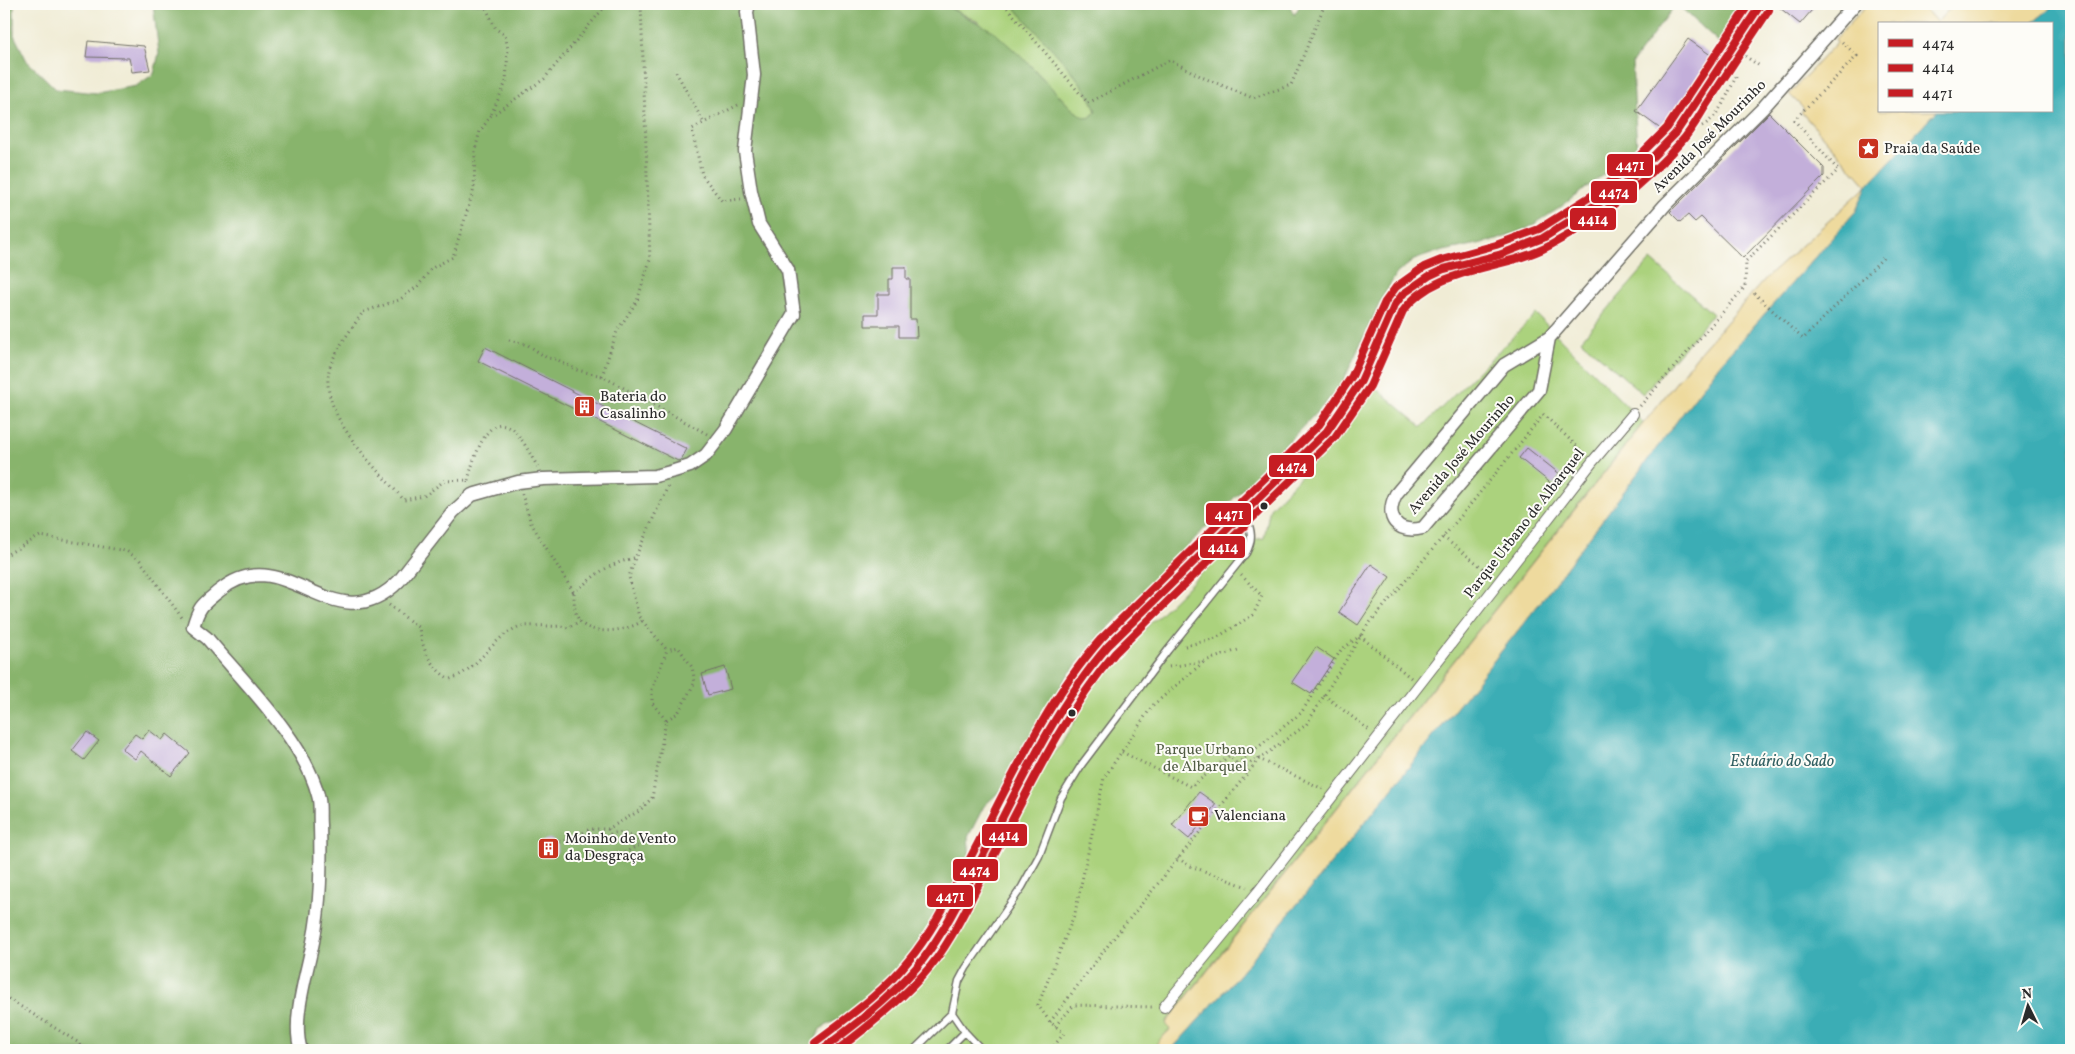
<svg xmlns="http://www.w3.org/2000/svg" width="2075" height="1054" viewBox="0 0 2075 1054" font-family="Vollkorn,serif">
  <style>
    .green { fill: #abd27d; stroke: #6b7e54 }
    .forest { fill: #88b46c; stroke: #5a704c }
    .sand { fill: #eeda9e; stroke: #8c8264 }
    .water { fill: #3badb5; stroke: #336c70 }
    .building { fill: #c3afda }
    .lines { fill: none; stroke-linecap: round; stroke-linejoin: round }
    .service-casing { stroke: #706f66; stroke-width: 9 }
    .pedestrian-casing { stroke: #706f66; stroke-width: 12 }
    .minor-casing { stroke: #706f66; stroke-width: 15 }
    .primary-casing { stroke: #706f66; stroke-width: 22 }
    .path { stroke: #706f66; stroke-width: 3; stroke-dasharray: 1 4; stroke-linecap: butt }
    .service { stroke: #fff; stroke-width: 6 }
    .pedestrian { stroke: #fff; stroke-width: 10 }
    .minor { stroke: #fff; stroke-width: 12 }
    .primary { stroke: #febc70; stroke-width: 20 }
    .bus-1-casing { stroke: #fdfcf7; stroke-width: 11 }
    .bus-2-casing { stroke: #fdfcf7; stroke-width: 11 }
    .bus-3-casing { stroke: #fdfcf7; stroke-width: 11 }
    .bus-1 { stroke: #c61d23; stroke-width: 8 }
    .bus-2 { stroke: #c61d23; stroke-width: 8 }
    .bus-3 { stroke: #c61d23; stroke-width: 8 }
    .bus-dot { fill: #2b2b2b; stroke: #fdfcf7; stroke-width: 2 }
    .labels { text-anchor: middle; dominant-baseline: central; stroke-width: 4; stroke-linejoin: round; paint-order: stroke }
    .street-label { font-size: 15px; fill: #2b2b2b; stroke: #fdfcf7 }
    .poi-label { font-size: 15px; fill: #2b2b2b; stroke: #fdfcf7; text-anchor: start }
    .park-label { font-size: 15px; fill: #515d44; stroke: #fdfcf7 }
    .water-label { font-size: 16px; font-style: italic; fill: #315f62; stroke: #fdfcf7 }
    .line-badge { stroke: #fdfcf7; stroke-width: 2 }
    .badge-label { font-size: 14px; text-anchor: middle; font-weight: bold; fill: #fff }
  </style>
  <rect width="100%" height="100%" fill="#fdfcf7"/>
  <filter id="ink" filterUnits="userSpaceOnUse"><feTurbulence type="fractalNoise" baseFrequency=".02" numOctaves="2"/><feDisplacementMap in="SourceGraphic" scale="10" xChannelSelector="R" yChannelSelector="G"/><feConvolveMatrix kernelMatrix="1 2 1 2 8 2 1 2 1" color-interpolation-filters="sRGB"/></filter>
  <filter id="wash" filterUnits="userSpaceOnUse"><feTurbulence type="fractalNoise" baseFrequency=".0096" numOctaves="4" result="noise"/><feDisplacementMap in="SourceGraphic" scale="20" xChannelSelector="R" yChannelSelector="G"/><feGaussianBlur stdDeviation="1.12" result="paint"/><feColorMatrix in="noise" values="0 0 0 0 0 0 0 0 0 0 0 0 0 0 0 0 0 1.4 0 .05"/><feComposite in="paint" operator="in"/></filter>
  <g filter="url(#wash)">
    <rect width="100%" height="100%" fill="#f0ecd5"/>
    <path class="green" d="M942,4H1012C1031,28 1091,85 1096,112L1089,118L1082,117L1071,108L1028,63L977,21Z
      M1651,260L1713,314L1643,394L1581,340Z
      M1536,314L1643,423L1166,1022L1170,1030L1160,1039L1153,1050H838L909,990L952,933L1041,766L1061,745L1077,717L1079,699L1088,685L1231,544L1264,538L1270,508L1325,451L1376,388L1422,427Z"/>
    <path class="forest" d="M4,4H14V35L27,61L56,89L97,93L136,86L154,74L159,53L153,4H299L308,8L318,4H942L993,31L1028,63L1071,108L1082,116L1089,118L1096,112C1091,85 1031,28 1012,4H1289L1294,15L1301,4H1676L1632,63L1637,149L1558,209L1528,228L1497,240L1434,253L1414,260L1397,273L1382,298L1340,388L1098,639L1068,675L1046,711L1014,778L1009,776L1002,789L984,806L968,837L970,859L908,964L867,1004L820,1029L812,1050H4Z
      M1677,4H1750L1723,46Z"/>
    <path class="sand" d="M1868,4H1920L1937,22L1954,4H2056L2031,24H1879V111H1937L1867,186L1856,211L1720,364L1539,604L1358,831L1231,984L1171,1050H1153L1160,1039L1170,1030L1166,1023L1701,351L1766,278L1867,186L1801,112L1804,109L1789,94L1837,42L1835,39Z"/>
    <path class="water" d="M2056,4H2071V1050H1171L1231,984L1358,831L1539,604L1720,364L1856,211L1867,186L1937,111H2051V24H2031Z"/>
    <g id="blocks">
      <path class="building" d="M1775,4H1817L1800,24Z
        M1688,39L1712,56L1662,130L1636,111Z
        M88,41L144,46L150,70L132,72L129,58L86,57Z
        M1769,113L1824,168V176L1743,258L1701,217L1695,222L1688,215L1680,222L1670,212Z
        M893,267H906V279H910V319H916L917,337H899V326H865V314H878V294H889V279H893Z
        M485,347L687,449L681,460L678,461L478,361Z
        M1527,448L1561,475L1553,485L1519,458Z
        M1371,564L1390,577L1358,625L1339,612Z
        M1316,647L1334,659L1311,694L1292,682Z
        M725,667L731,689L708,695L702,674Z
        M149,730L162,740L167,734L190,753L171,776L141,751L135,759L122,749L135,734L142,739Z
        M87,732L99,741L84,760L72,751Z
        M1199,792L1216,804L1189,839L1172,825Z
        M540 848a9 9 0 1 1 18 0a9 9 0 1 1-18 0Z"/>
    </g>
  </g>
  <g filter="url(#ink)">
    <use href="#blocks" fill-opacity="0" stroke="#706f66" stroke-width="1"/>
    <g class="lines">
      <defs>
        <path id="service" d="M914,1050L952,1013
          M947,1050L965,1032
          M982,1050L965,1032L952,1013L959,981L966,968L1022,887L1039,856L1061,798L1082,764L1168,650L1246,553C1253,540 1252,531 1246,518"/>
        <path id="pedestrian" d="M1164,1007L1258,892L1593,461L1633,414"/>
        <path id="minor" d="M1549,338L1539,390L1423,528C1397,534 1384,518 1396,494L1504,365L1549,338L1665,205L1762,109L1855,4
          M301,1050C291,1021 307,973 313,942C321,904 321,864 320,825C319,815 321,804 318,795C304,740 243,681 207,638L193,627C199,606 202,605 219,591C285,536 333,647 399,581L453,512L472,495L518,482L543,479L655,476L674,471L690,466L706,455L726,429L794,314L788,270L759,224L751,191L745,151L754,75L747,12L749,4"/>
        <path id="primary" d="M821,1050L872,1012L916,968L932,946L961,897L1052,726L1084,674L1108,646L1252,507L1327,431L1361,381L1394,306L1403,294L1429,276L1444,269L1499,255L1543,238L1602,201L1630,180L1675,134L1761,4"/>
      </defs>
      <use href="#service" class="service-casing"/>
      <use href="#pedestrian" class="pedestrian-casing"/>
      <use href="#minor" class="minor-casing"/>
      <use href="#primary" class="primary-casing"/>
      <path class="path" d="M484,4L496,29L505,35L508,49L506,82L491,115
        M1004,4L1088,103L1170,60L1204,78L1253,98L1291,85L1325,4
        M1935,4L1939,7L1943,4
        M1745,56L1761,67
        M676,72L704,123
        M738,105L692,129L702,175L722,201L741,199
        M1702,126C1720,117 1728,92 1737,75
        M1754,293L1803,339L1885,256
        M509,340L528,345L547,358L556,359L577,370L602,376L707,434
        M602,376L617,331L637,301L650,260L641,4
        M1640,406L1745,287L1746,261L1838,170L1794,120L1857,56L1840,40
        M1543,414L1585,454
        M468,480C472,465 486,410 511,428C522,436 530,455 538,467
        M468,482V480L444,481L424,496L404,500C377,469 313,410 331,364C338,346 352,328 363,312L399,300L418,286L432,268L453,257L474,189L475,150L480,131L491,116L544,79L607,4
        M522,494L531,523L574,593
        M1443,537L1492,575
        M4,556L40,536L126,551L139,559L183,619
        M634,558C606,565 596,574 574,593C574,602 574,611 579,620C589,637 629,631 642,621
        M389,605L419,628C423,650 430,668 450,679C479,670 490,639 518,627C527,624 551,627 561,626L568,628L580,621
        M1185,646L1216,638L1253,615L1262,596L1241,575
        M1169,667L1205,661L1238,650
        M1324,695L1369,730
        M666,720L652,703V690L667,650L639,617L629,577L635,558L668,486
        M1122,752L1191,787L1229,756L1242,769L1257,758L1323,789
        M1237,764L1301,713L1341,650L1360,636L1411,678
        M608,829L610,834C623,830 633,834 642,844L620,855
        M560,842L568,840L590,829H608L639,811L652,798L666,720L678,713L695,682L692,667L678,647L667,650
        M1178,858L1188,865L1247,887
        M4,996L79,1043L82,1050
        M1050,1022L1109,944L1259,759L1306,725L1367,626L1461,516L1543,415
        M1055,1026L1074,1005L1154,1007
        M1051,1050L1064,1033L1050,1022L1038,1005L1075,913L1104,778L1152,706L1205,661"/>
      <use href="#service" class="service"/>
      <use href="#pedestrian" class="pedestrian"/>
      <use href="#minor" class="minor"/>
      <use href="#primary" class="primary"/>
      <defs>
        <path id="bus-1" d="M821,1050C855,1025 888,1000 916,968C940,940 957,904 975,871C1015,795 1051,712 1108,646L1327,431L1361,381L1394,306L1403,294L1429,276L1444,269L1499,255L1543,238L1602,201L1630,180L1675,134L1761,4"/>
        <path id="bus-2" d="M837,1050C868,1027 897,1004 923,975C948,948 965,911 982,878C1023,802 1059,719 1115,653L1335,437L1370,386L1403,311C1436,266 1502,271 1549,246C1599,219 1644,184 1681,142C1693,129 1701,112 1711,98C1730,68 1750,39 1769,10"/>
        <path id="bus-3" d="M815,1042C848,1017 883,993 909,960C932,932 949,898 966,866C1007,789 1043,705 1101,639L1319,425L1352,376L1385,302L1396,287L1424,267L1441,260L1496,245L1539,229L1596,193L1623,172L1667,128L1749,4"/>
      </defs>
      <use href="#bus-1" class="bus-1-casing"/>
      <use href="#bus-2" class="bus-2-casing"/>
      <use href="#bus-3" class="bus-3-casing"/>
      <use href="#bus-1" class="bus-1"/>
      <use href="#bus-2" class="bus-2"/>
      <use href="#bus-3" class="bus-3"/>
    </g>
  </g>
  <defs>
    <symbol id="sight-square" viewBox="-11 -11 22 22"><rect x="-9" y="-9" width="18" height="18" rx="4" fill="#c8321e" stroke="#fdfcf7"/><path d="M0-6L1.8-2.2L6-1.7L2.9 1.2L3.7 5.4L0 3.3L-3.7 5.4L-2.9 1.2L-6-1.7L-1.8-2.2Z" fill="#fff"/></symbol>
    <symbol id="building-square" viewBox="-11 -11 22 22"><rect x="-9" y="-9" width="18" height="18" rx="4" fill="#c8321e" stroke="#fdfcf7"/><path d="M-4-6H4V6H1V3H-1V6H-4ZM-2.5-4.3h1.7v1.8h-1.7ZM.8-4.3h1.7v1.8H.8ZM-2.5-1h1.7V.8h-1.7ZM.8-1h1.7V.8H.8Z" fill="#fff"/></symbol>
    <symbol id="cafe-square" viewBox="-11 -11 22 22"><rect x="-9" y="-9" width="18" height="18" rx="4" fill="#c8321e" stroke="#fdfcf7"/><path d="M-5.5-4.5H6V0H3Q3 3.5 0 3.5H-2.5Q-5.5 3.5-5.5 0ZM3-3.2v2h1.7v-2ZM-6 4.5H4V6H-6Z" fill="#fff"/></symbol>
  </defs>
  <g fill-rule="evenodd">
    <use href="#sight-square" x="1856" y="136" width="25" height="25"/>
    <use href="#building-square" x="572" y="394" width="25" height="25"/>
    <use href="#cafe-square" x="1186" y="804" width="25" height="25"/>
    <use href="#building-square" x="536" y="836" width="25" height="25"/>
  </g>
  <g class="bus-dot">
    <circle cx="1264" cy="506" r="4.5"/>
    <circle cx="1072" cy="713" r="4.5"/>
  </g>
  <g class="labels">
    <g class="street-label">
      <text transform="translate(1710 137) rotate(-45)">Avenida José Mourinho</text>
      <text transform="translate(1462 455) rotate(-49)">Avenida José Mourinho</text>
      <text transform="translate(1525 524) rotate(-52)">Parque Urbano de Albarquel</text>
    </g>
    <g class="poi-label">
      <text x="1884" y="149">Praia da Saúde</text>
      <text x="600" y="397">Bateria do<tspan x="600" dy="17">Casalinho</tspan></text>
      <text x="1214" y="816">Valenciana</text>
      <text x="565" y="839">Moinho de Vento<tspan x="565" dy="17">da Desgraça</tspan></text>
    </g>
    <g class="park-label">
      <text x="1205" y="750">Parque Urbano<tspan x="1205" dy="17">de Albarquel</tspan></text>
    </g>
    <g class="water-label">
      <text x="1782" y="762">Estuário do Sado</text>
    </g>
  </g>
  <g class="line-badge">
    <rect x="1606" y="153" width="48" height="24" rx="5" fill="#c61d23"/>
    <rect x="1590" y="180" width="48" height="24" rx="5" fill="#c61d23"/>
    <rect x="1569" y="207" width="48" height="24" rx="5" fill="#c61d23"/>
    <rect x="1268" y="454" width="47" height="24" rx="5" fill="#c61d23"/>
    <rect x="1205" y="502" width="47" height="24" rx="5" fill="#c61d23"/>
    <rect x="1199" y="535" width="47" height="24" rx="5" fill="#c61d23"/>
    <rect x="981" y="823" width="47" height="24" rx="5" fill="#c61d23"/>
    <rect x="952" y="858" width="47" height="24" rx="5" fill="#c61d23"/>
    <rect x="926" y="884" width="48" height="24" rx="5" fill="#c61d23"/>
  </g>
  <g class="badge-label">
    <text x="1630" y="170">4471</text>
    <text x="1614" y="197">4474</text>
    <text x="1593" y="224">4414</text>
    <text x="1292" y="471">4474</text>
    <text x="1229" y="519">4471</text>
    <text x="1223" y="552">4414</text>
    <text x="1004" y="840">4414</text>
    <text x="975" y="875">4474</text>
    <text x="950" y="901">4471</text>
  </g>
  <rect width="2075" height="1054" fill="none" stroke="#fdfcf7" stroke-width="20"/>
  <rect x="1878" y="22" width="175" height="90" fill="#fdfcf7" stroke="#a9a8a5"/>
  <rect x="1888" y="39" width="25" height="8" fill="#c61d23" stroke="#a9a8a5"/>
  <text x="1922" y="48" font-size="15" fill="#2b2b2b">4474</text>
  <rect x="1888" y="64" width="25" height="8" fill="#c61d23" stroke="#a9a8a5"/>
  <text x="1922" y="72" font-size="15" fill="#2b2b2b">4414</text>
  <rect x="1888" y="89" width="25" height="8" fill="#c61d23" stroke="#a9a8a5"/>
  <text x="1922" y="98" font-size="15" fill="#2b2b2b">4471</text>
  <g transform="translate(2028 1006) rotate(355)" stroke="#fdfcf7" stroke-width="4" paint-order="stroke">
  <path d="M0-4L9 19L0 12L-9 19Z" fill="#2b2b2b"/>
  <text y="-8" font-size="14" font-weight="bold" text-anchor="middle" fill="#2b2b2b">N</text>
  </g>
</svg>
